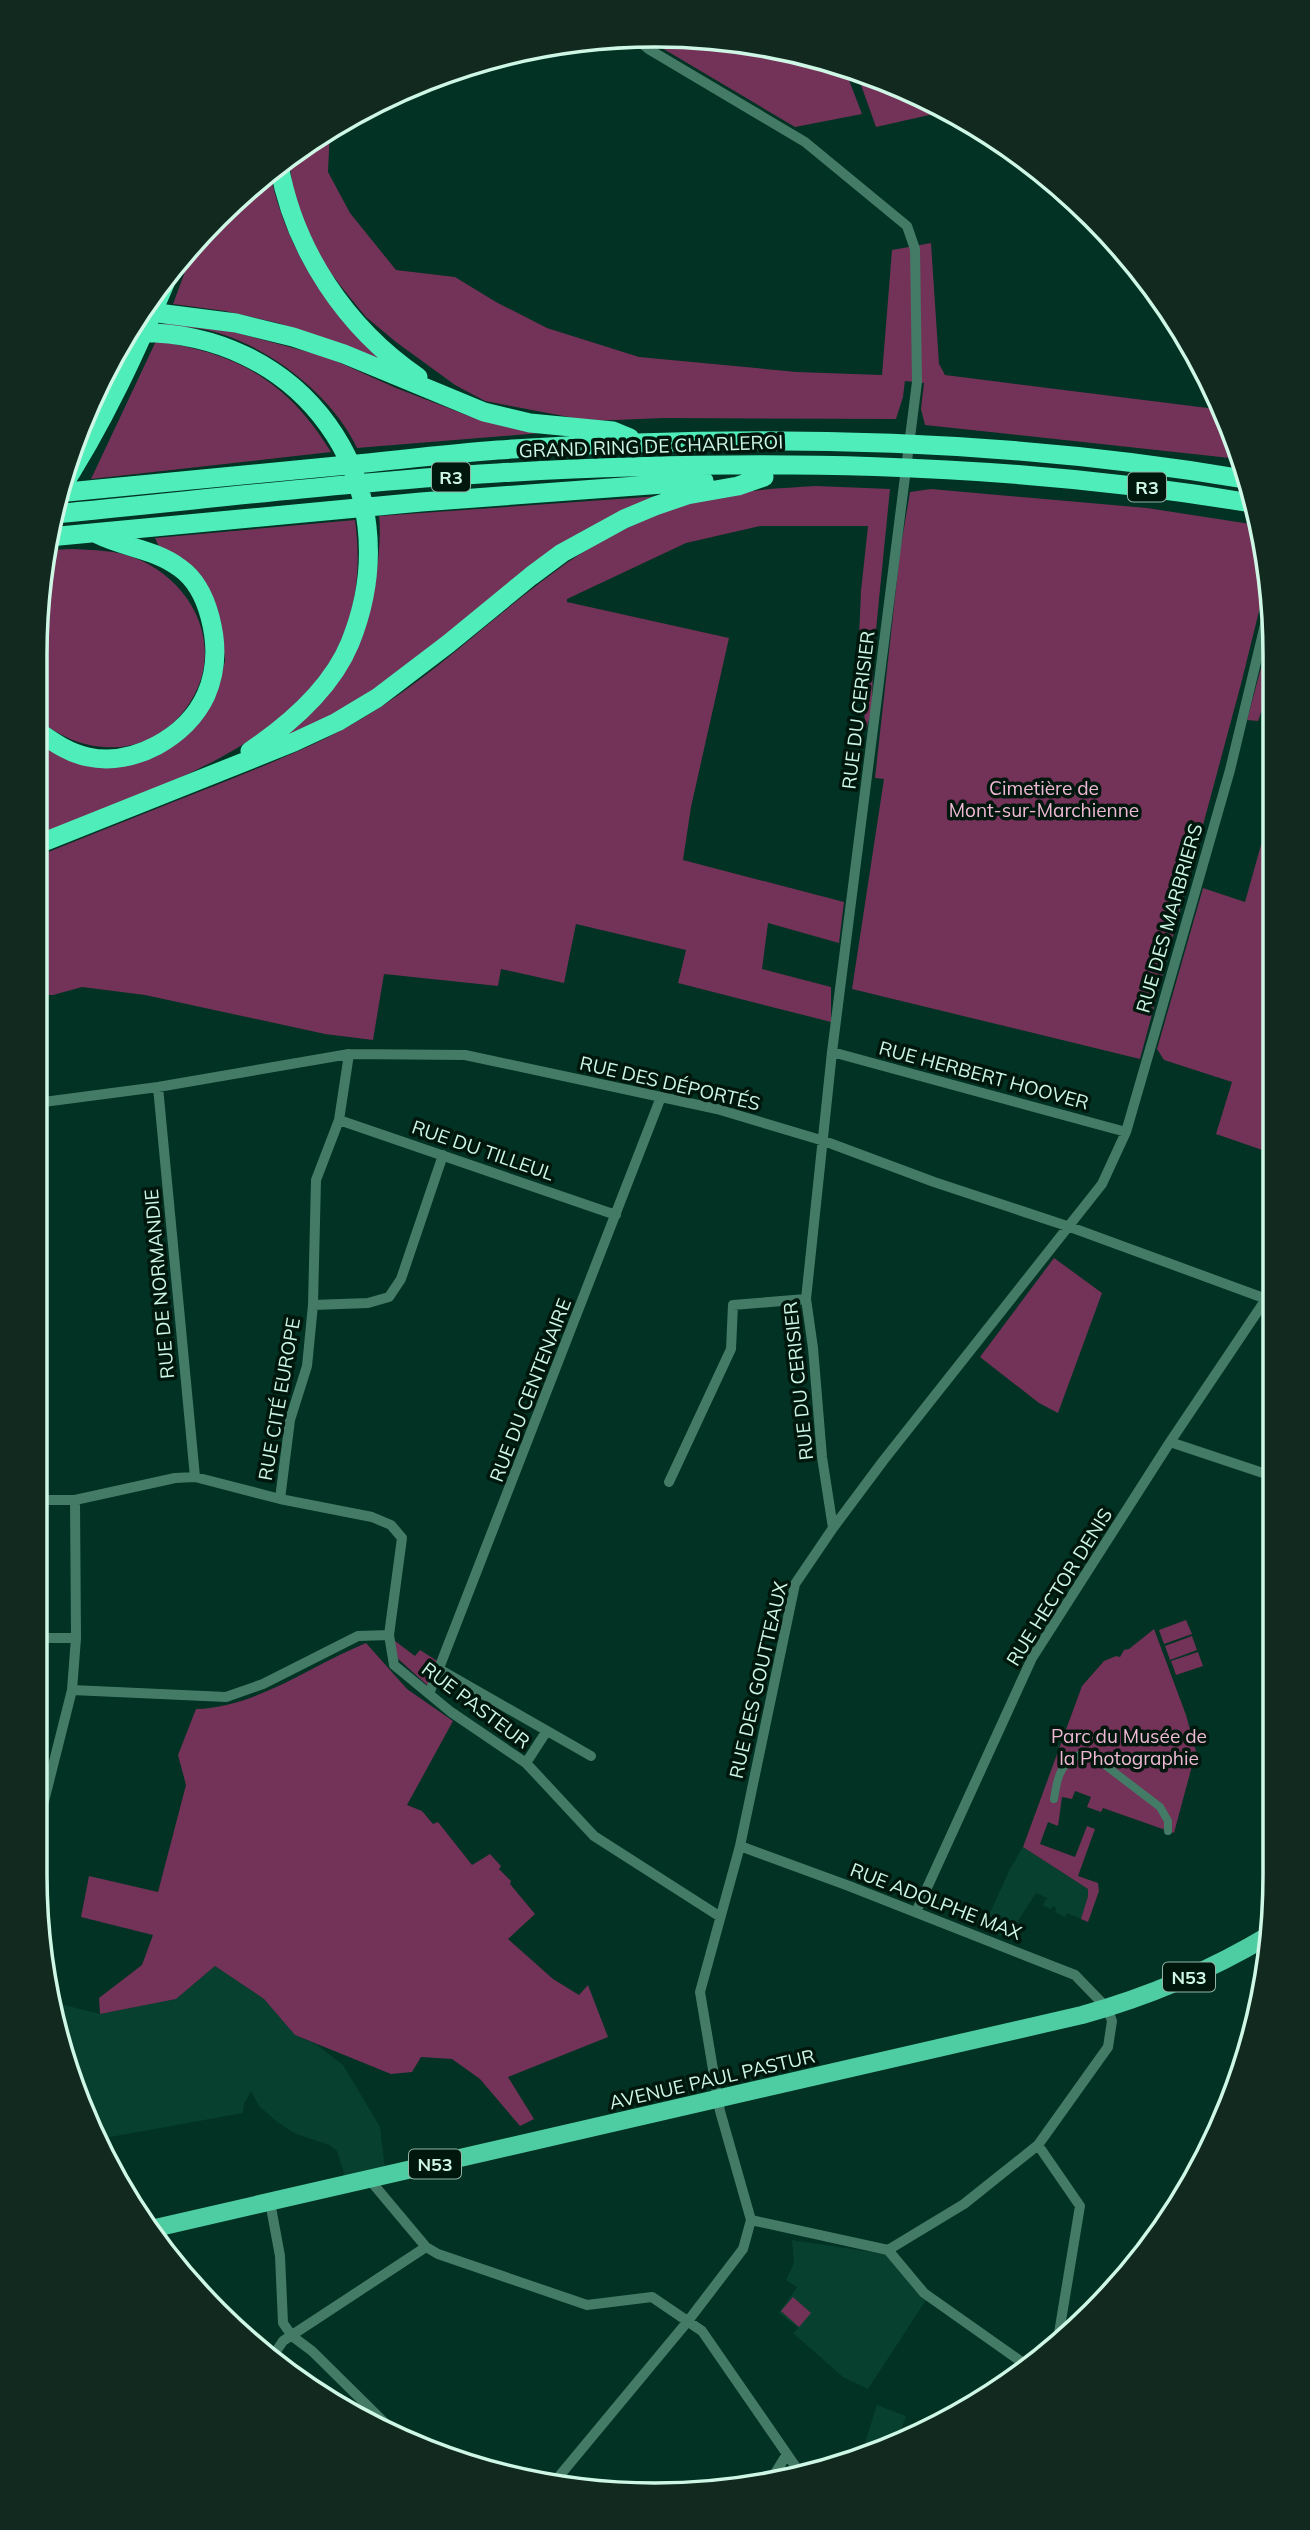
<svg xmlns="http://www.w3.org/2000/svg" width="1310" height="2530" viewBox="0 0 1310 2530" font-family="Mulish,sans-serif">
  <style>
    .built { fill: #07402f }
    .green { fill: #733257 }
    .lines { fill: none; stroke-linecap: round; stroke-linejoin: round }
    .pedestrian { stroke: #447b66; stroke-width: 8 }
    .minor { stroke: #447b66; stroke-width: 10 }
    .primary { stroke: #4fcda2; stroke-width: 18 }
    .motorway { stroke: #4fedba; stroke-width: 19 }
    .labels { text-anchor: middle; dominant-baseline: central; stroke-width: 7; stroke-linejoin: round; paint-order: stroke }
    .shield { fill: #00170e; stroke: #91b4a5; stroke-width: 2 }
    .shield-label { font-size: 18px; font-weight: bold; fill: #cff7e6 }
    .street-label { font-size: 19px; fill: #cff7e6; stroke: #00170e }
    .park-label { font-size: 19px; fill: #f0b9d4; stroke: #00170e }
    .rim { fill: none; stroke: #cff7e6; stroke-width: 3.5 }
  </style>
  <rect width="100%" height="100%" fill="#013223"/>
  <path class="built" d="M35,1737L49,1738L35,1793Z
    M1023,1847L1088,1889V1896L1081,1919L1067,1913L1065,1917L1055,1912L1056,1908L1053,1906L1051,1909L1043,1905L1046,1899H1049L1036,1893L1007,1938L983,1928L1010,1869Z
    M215,1966L264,1999L295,2035L317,2045L343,2065L380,2127L385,2168L345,2176L337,2151L329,2145L294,2133L276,2121L259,2106L251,2091L244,2104L243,2113L105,2138L106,2146L68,2075L56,2003L100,2014L176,1999Z
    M792,2240L885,2254L926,2300L868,2389L843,2377L793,2333L798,2328L779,2313L797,2287L786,2280L794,2263Z
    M877,2405L906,2416L895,2446L861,2455Z"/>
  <path class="green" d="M696,36L816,56L844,67L862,114L795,127L645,38Z
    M856,71L930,99L947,111L876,127Z
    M330,129L328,172L350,213L396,270L455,277L496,302L547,328L639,357L797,372L882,375L892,250L931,243L939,364L945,375L1224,410L1239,459L925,425L921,409L924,383L905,381L903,397L896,419L664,418L590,421L485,401L455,385L396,342L366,317L343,289L322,261L294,200L289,158Z
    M270,172C284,246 328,313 385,361L278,323L225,311L173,304L196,242L247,189Z
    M166,319L215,327L327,357L396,388L469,416L541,433L357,448C332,394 265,343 207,330C193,327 177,327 163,326Z
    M156,341C237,353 288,381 331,452L91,479Z
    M816,486L890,489L873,660L872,709L866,730L858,661L861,591L868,526H760L686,543L567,599V602L729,638L691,807L683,860L844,902L839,943L768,923L762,969L831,987V1022L678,983L686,950L576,924L564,983L501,969L498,986L384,974L373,1040L325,1034L145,995L82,987L53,995H36V857C97,832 158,808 219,784C268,764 318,745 363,718C432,677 489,620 553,573C598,539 655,511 710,498C745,490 781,488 816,486Z
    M931,489L1147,508L1257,525L1269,571L1241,684L1140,1059L852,989L884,779L875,778L900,552L910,492Z
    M661,496L331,718L287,735C342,689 369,642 377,570C379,552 381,534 379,516Z
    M355,520C383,724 186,775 36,836V740L48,749L153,756L221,676L225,661L221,622L213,600L160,549L155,538Z
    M73,549C90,550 109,550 126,555C186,572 227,640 192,699C157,759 85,761 36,717V615L46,557L50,550Z
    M1270,634V687L1258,721L1247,720Z
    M1270,813L1271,1153L1216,1134L1232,1082L1164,1060L1157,1049L1203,888L1245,902Z
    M1054,1258L1102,1293L1058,1413L1039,1403L980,1357Z
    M1186,1620L1192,1634L1164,1644L1159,1630Z
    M1154,1629L1186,1715L1196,1751L1174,1833L1103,1808L1101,1812L1087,1807L1091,1797L1075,1791L1072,1799L1062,1797L1058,1826L1048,1822L1040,1844L1075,1857L1087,1826L1095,1829L1078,1876L1098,1883L1099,1891L1088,1922L1081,1919L1088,1896V1889L1023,1847L1082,1686L1104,1661L1116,1656L1120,1657L1124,1650L1129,1649Z
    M1192,1636L1197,1650L1170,1660L1165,1646Z
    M395,1641L415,1656L420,1650L439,1662L428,1686L395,1656Z
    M366,1643L407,1689L453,1721L407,1805L422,1811L433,1824L438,1822L472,1865L490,1854L501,1866L499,1869L511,1881L510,1884L535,1914L508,1939L553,1979L579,1995L588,1985L608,2037L508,2077L534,2119L520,2126L480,2079L452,2059L421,2057L412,2072L391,2074L295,2035L264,1999L215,1966L176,1999L100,2014L99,1998L142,1965L153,1935L81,1917L89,1876L158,1892L186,1785L178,1755L196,1709C257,1707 310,1666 366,1643Z
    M1198,1652L1203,1666L1176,1675L1171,1661Z
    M793,2297L811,2313L799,2327L781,2311Z"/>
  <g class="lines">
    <path class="pedestrian" d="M1054,1799C1057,1779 1060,1763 1079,1755L1093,1757L1101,1762L1160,1807L1168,1821V1831"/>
    <path class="minor" d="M635,38L650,50L805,142L907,226L915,249L917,382L832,1052L806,1299L813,1348L822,1457L833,1528
      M832,1052L1126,1132
      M158,1087L195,1477
      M36,1103L158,1087L349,1054L465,1055L717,1109L824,1141L934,1182L1070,1227L1272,1301
      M339,1120L616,1215
      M313,1305L368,1303L389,1297L401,1279L443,1155
      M1170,1442L1272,1476
      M669,1482L731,1349L733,1305L806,1299
      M280,1499L290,1420L307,1366L313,1305L316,1180L339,1120L349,1054
      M35,1500H75L175,1478L195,1477L280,1499L372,1517L391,1525L402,1538L389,1635L394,1665L451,1712L526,1763L594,1836L719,1916
      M35,1638H76
      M439,1669L591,1756
      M72,1690L226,1697L263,1684L358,1636L389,1635
      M429,1694L661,1097
      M526,1763L546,1732
      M35,1837L72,1690L76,1638L75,1500
      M740,1846L849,1886L1075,1975L1107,2008L1112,2021L1108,2047L1038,2145L964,2204L888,2250L751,2220
      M916,1912L1032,1658L1170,1442L1266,1299
      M1038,2145L1080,2206L1057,2345
      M369,2179L426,2247L438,2254L587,2305L652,2297L702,2331L798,2470
      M270,2202L280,2256L283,2323L292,2336L312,2351L387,2425
      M751,2220L720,2111L700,1992L740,1846L795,1584L833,1528L883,1461L1102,1184L1126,1132L1159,1018L1230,770L1270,604
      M888,2250L924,2293L1026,2365
      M273,2356L283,2341L426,2247
      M774,2475L787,2454
      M556,2480L688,2321L743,2249L751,2220"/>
    <path class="primary" d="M151,2229L1082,2015C1147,1997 1213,1969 1271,1934"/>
    <path class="motorway" d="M279,165C294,250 346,328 418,377
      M142,311L236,323L293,337L344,354L484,412L530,423L613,431L630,438
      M129,333C300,325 415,483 350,643C331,689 290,724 250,751
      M57,493C150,484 243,475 337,466C390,461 444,454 498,450C747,433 998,437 1244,479
      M56,496C103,425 138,348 171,269
      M53,514C201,500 349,482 498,473C750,458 1001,461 1251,503
      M49,537L421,502L704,481
      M36,730C52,741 68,753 88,757C133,767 187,737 206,695C217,670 217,643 210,617C205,598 197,580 180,568C155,549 125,548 97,534
      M36,845L294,742L337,722L377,698L448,644L531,576L562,553L624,519L655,506L687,495L738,486L764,477"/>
  </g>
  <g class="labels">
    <g class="shield">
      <rect x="432" y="462.5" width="38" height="29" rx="5"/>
      <rect x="1128" y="472.5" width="38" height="29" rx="5"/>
      <rect x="1163" y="1962.5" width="52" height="29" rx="5"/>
      <rect x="409" y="2149.5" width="52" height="29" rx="5"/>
    </g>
    <g class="shield-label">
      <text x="451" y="477">R3</text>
      <text x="1147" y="487">R3</text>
      <text x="1189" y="1977">N53</text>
      <text x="435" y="2164">N53</text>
    </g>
    <g class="street-label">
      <text transform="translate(651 446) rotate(-2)">GRAND RING DE CHARLEROI</text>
      <text transform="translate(858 710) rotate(-83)">RUE DU CERISIER</text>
      <text transform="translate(1169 918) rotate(-74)">RUE DES MARBRIERS</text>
      <text transform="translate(984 1075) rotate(15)">RUE HERBERT HOOVER</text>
      <text transform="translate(670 1083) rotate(13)">RUE DES DÉPORTÉS</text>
      <text transform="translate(483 1150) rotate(19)">RUE DU TILLEUL</text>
      <text transform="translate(159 1284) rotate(-95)">RUE DE NORMANDIE</text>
      <text transform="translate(798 1381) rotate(-96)">RUE DU CERISIER</text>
      <text transform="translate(530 1390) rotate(-69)">RUE DU CENTENAIRE</text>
      <text transform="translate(279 1399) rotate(-80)">RUE CITÉ EUROPE</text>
      <text transform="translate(1059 1587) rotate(-58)">RUE HECTOR DENIS</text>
      <text transform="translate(758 1680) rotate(-77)">RUE DES GOUTTEAUX</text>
      <text transform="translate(476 1705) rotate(37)">RUE PASTEUR</text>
      <text transform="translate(936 1901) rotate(21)">RUE ADOLPHE MAX</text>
      <text transform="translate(712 2079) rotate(-13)">AVENUE PAUL PASTUR</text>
    </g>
    <g class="park-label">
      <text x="1044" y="788">Cimetière de<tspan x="1044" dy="22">Mont-sur-Marchienne</tspan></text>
      <text x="1129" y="1736">Parc du Musée de<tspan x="1129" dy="22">la Photographie</tspan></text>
    </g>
  </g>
  <path d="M0 0H1310V2530H0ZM655 47H655A608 608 0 0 1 1263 655V1875A608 608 0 0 1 655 2483H655A608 608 0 0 1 47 1875V655A608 608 0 0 1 655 47Z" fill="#11291f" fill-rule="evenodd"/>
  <path class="rim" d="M655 47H655A608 608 0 0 1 1263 655V1875A608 608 0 0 1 655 2483H655A608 608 0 0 1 47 1875V655A608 608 0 0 1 655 47Z"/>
</svg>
